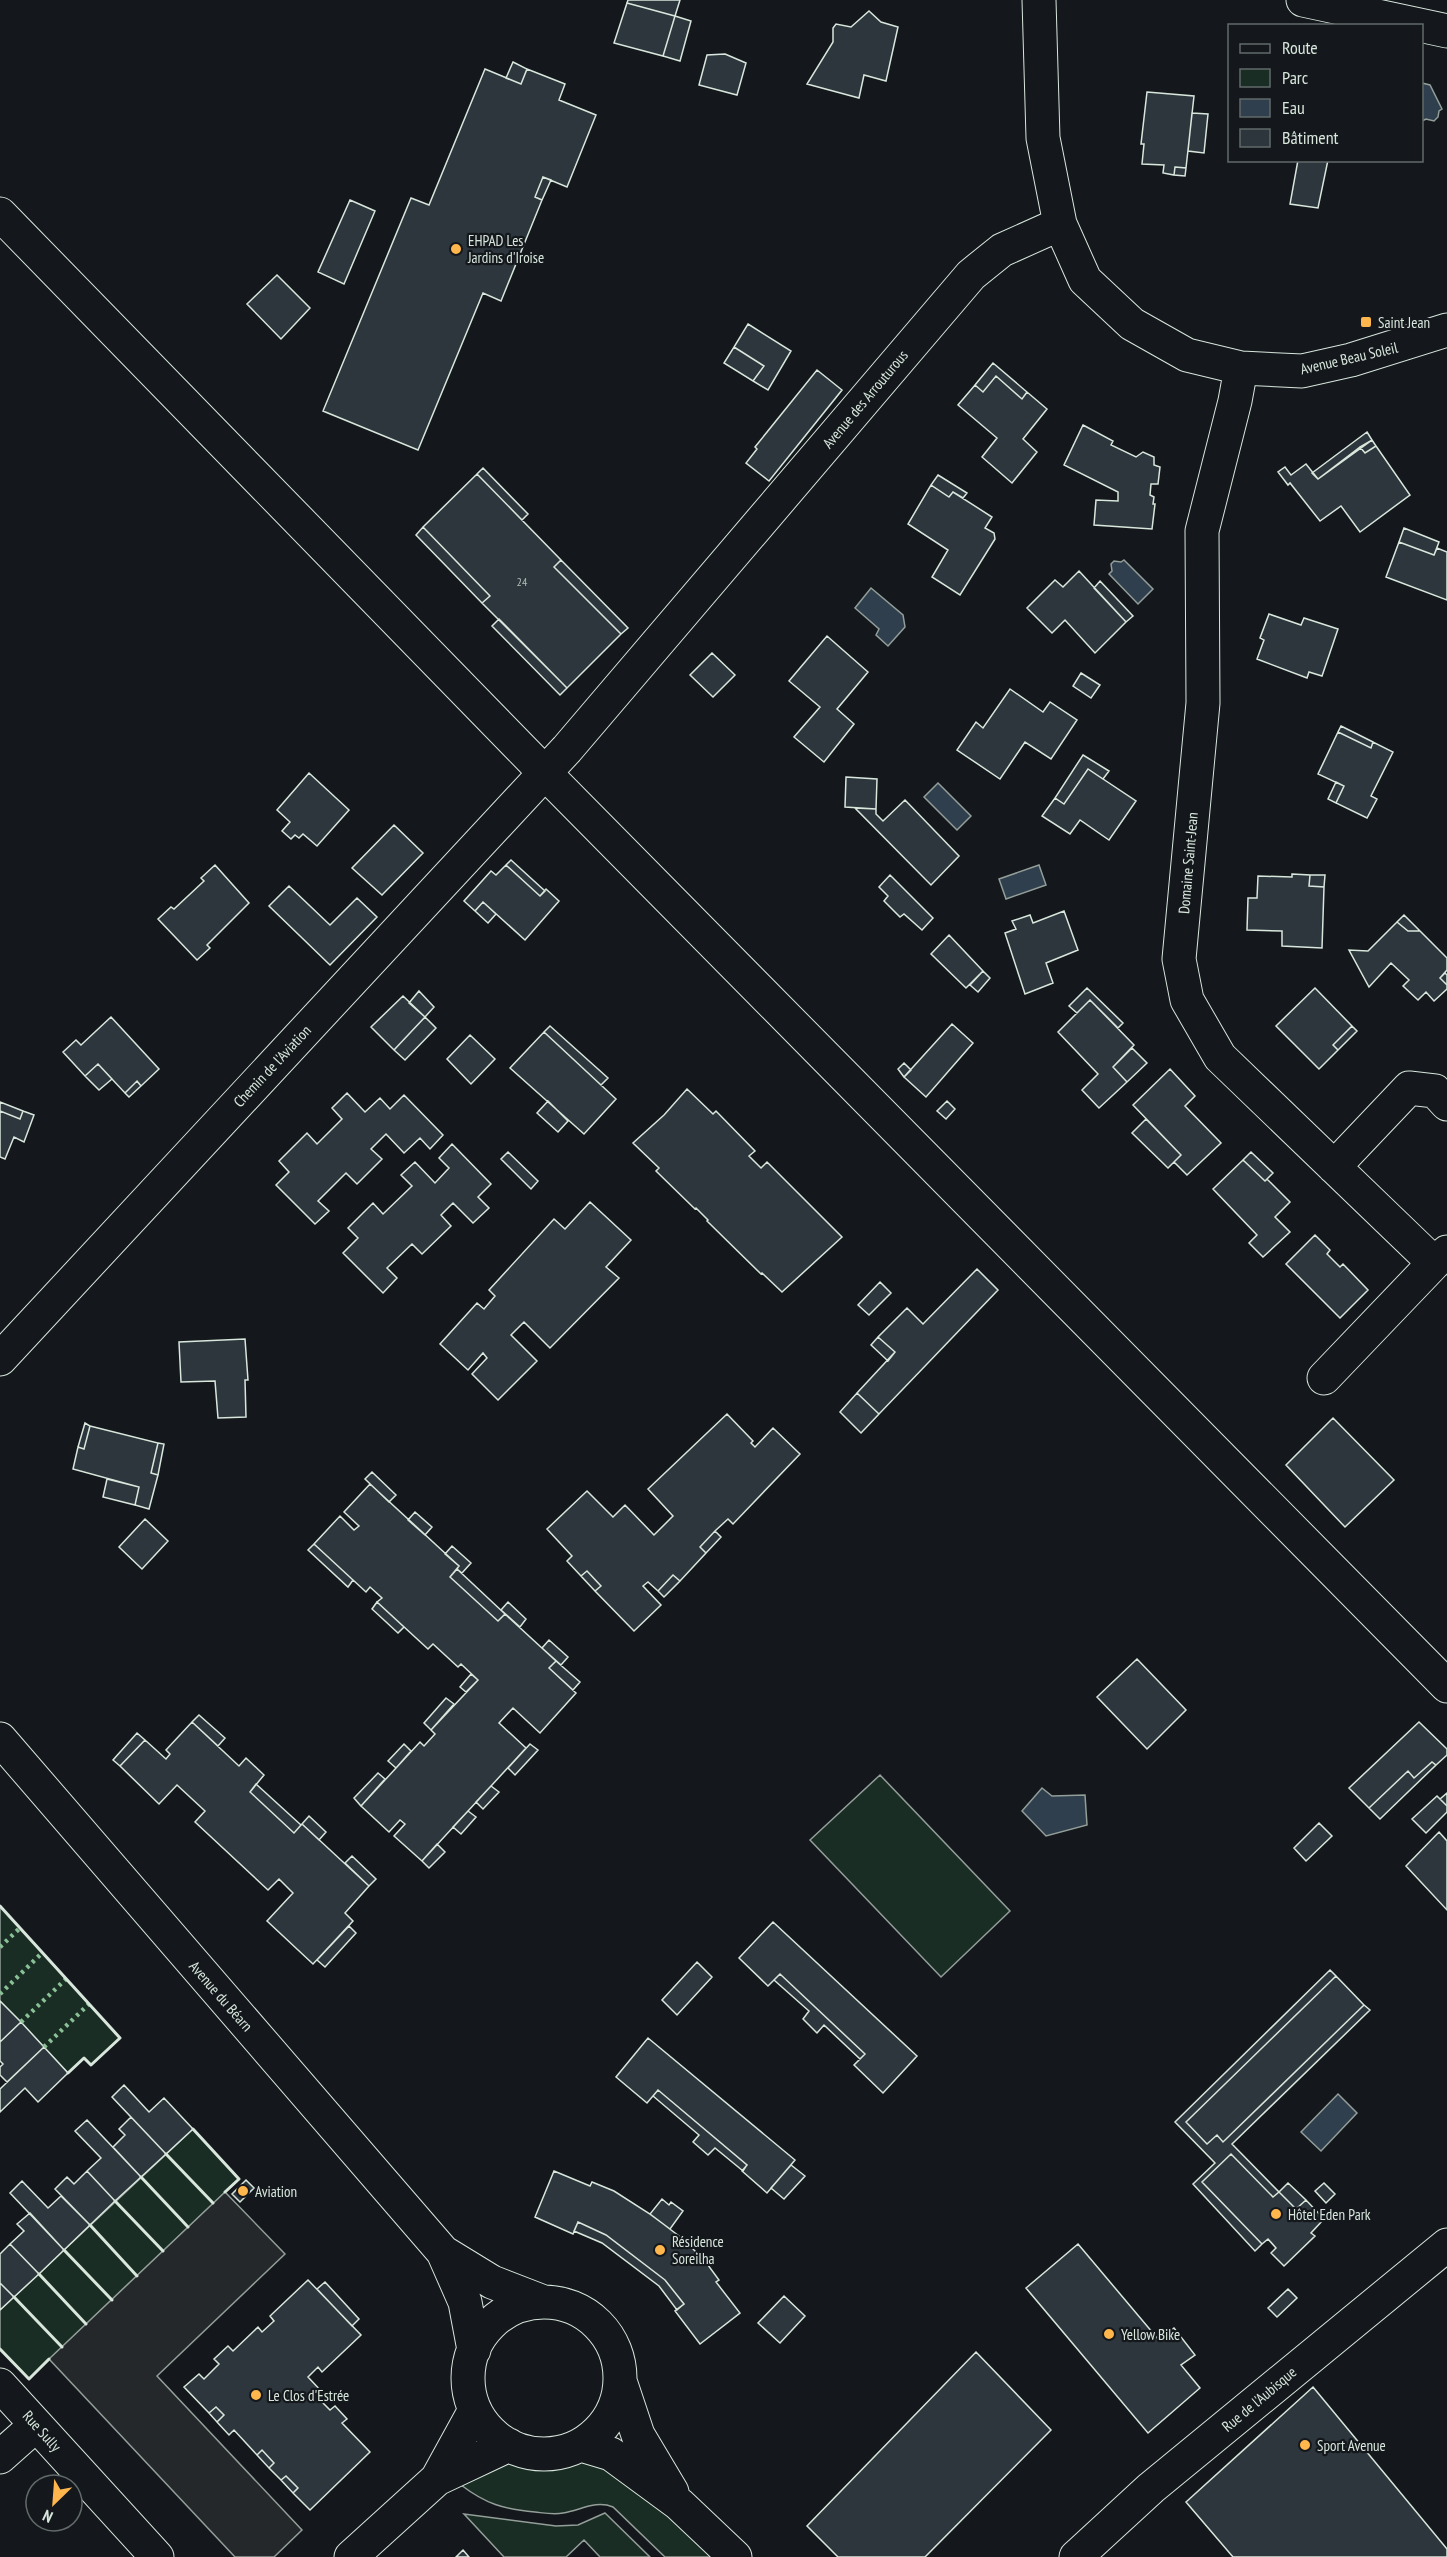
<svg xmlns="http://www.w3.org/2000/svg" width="1447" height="2557" viewBox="0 0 1447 2557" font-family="'PT Sans Narrow',sans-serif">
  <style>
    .green { fill: #1a2d24; stroke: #939e99; stroke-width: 1.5 }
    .parking { fill: #24282b; stroke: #939e99; stroke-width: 1.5 }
    .water { fill: #2f3f4d; stroke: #939e99; stroke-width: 1.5 }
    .building { fill: #2c363c; stroke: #d8e6dc; stroke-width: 1.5 }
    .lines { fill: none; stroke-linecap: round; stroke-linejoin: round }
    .minor-casing { stroke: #d8e6dc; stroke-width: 35 }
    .major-casing { stroke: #d8e6dc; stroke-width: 35 }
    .minor { stroke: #14181c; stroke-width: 33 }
    .major { stroke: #14181c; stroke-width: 33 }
    .hedge { stroke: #8ac095; stroke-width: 4.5; stroke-dasharray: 3 4.5; stroke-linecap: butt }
    .wall { stroke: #d8e6dc; stroke-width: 3 }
    .poi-dot { fill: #ffb74d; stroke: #14181c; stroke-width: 2 }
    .labels { text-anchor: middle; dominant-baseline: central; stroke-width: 4.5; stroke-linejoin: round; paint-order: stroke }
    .number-label { font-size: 12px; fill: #adbab4 }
    .poi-label { font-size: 15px; fill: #d8e6dc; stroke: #14181c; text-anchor: start }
    .street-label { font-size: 15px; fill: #d8e6dc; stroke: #14181c }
  </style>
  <rect width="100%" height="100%" fill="#14181c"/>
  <path class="green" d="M880,1775L1010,1911L941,1977L810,1840Z
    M0,1906L120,2038L91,2065L84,2058L68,2073L0,2001Z
    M193,2129L239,2179L29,2379L0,2349V2310Z
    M504,2457L545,2463L579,2459L610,2467L717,2557H665L613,2507C596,2500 581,2510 563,2513C554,2515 544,2513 535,2512C503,2509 486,2504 461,2485Z
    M605,2513L650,2557H600L584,2540L566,2557H504L464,2514L556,2526L578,2525Z"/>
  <path class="parking" d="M225,2192L285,2254L157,2376L302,2530L274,2557H235L49,2359Z"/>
  <path class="water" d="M1422,83L1430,85L1442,109L1439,111L1438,117L1434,121L1426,119L1422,121Z
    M1124,560L1153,589L1138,604L1109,574L1112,571L1111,564L1114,561L1121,562Z
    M871,588L903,615L905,627L888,646L876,635L879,629L855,608Z
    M938,783L971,816L957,830L924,797Z
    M1039,865L1046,885L1006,899L999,879Z
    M1042,1788L1052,1796L1085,1795L1087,1825L1046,1836L1022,1811Z
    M1338,2094L1357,2113L1321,2151L1301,2132Z"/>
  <path class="building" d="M628,0H680L675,16L627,3Z
    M627,3L675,16L663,56L614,43Z
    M869,11L881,22L898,27L886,81L864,75L859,98L807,84L833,42V28L836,24L851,27Z
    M675,16L691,21L680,61L663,56Z
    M725,54L746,63L737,95L699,85L707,55Z
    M513,62L527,69L521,84L506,78Z
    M485,69L521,84L527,69L565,84L559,100L596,115L567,187L543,177L535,197L542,200L501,301L483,293L418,450L323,411L411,198L429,205Z
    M1147,92L1194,96L1186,168L1175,167L1174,175L1163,173L1164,165L1142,164L1144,144H1141Z
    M1192,113L1208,114L1204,153L1188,151Z
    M1298,160H1328L1318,208L1290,204Z
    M1175,167L1186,168L1185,176L1174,175Z
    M543,177L551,180L542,200L535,197Z
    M350,200L375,211L344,284L318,272Z
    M277,275L310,308L281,339L247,304Z
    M748,324L791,351L768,390L753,381L764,366L734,347Z
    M734,347L764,366L753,381L724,363Z
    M993,363L1027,392L1022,399L996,376L983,392L975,385Z
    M817,370L842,390L769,481L746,463L757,449L755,447Z
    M996,376L1022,399L1027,392L1047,409L1023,439L1037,452L1012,483L982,457L997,438L958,405L975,385L983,392Z
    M1083,425L1113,441L1111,445L1136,457L1143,452L1154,457V465L1160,467L1158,484H1151L1150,495L1154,497L1153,504H1155L1152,529L1094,525L1096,500L1118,501V492L1064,465Z
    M1367,432L1372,440L1318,479L1312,473Z
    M1372,440L1376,446L1365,453L1360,447Z
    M1376,446L1410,495L1360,532L1341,506L1320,521L1290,483L1288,485L1278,472L1285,467L1291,475L1306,464L1318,479L1360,447L1365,453Z
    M483,468L528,514L522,520L477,474Z
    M477,474L561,560L554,567L621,634L567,688L482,603L490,596L423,527Z
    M938,475L967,493L963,498L953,492L949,497L931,485Z
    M931,485L949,497L953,492L992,517L985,528L994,533L995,539L960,595L932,577L948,550L908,524Z
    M423,527L490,596L482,603L416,535Z
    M1404,528L1439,542L1434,555L1399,542Z
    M1399,542L1434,555L1437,548L1447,552V600L1386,577Z
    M561,560L628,628L621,634L554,567Z
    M1079,571L1126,622L1095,653L1065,620L1052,633L1027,608L1055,580L1063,587Z
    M1100,581L1133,616L1126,622L1094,588Z
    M1269,614L1301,625L1304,618L1338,629L1322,676L1309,672L1307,678L1257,659L1264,640L1260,638Z
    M499,619L567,688L560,695L492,626Z
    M827,636L868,672L837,709L854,724L824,762L794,737L820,707L789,681Z
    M712,653L735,675L713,697L690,675Z
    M1081,673L1100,685L1091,698L1073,686Z
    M1010,689L1043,712L1050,702L1077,720L1051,759L1025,742L1000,779L957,750L976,722L983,728Z
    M1341,726L1373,742L1371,748L1338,732Z
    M1338,732L1371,748L1373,742L1393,752L1371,796L1377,799L1367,818L1336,803L1344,786L1318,774Z
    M1083,755L1109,771L1103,779L1088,769L1064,804L1055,798Z
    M1088,769L1136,801L1109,840L1080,820L1070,834L1042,816L1055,798L1064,804Z
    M309,773L349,810L317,846L303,834L299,838L295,835L291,839L282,831L290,822L277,810Z
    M846,777L877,779L876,809L845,807Z
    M1336,782L1344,786L1336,803L1328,799Z
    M905,800L959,856L931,885L855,808L876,809V814L883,821Z
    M394,825L423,853L382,895L352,868Z
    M511,860L545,891L540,896L506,865Z
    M215,865L249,903L207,945L210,948L197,960L158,919L171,907L174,909L204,881L201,878Z
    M506,865L540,896L546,889L559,901L525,940L483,902L475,911L464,901L491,871L496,875Z
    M1292,874L1310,875L1309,886L1324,887L1322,948L1282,946V931L1247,930L1248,898H1257L1258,876L1292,877Z
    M890,875L933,918L922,930L904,914L900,917L884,901L888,896L879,887Z
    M1310,875H1325L1324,887L1309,886Z
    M289,886L330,925L357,898L377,917L330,965L269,906Z
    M483,902L496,914L488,923L475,911Z
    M1064,911L1078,950L1046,963L1053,983L1025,994L1005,933L1016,929L1012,921L1030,915L1033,923Z
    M1404,915L1420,931H1408L1397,922Z
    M1397,922L1408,931H1420L1447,958V970L1440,978L1447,985V989L1434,1001L1426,992L1418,1000L1403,986L1409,980L1391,963L1369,987L1349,950L1368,951Z
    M949,935L983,971L966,988L931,954Z
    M983,971L990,978L978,992L970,985Z
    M1445,973L1447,975V985L1440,978Z
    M1087,988L1123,1023L1118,1028L1090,1000L1077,1013L1069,1006Z
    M1315,988L1352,1026L1333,1045L1338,1050L1319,1069L1276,1026Z
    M419,991L434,1007L425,1017L409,1003Z
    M403,996L425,1017L394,1050L371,1027Z
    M1090,1000L1134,1045L1113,1067L1127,1082L1099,1108L1082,1090L1098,1074L1058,1032Z
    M111,1017L159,1069L141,1086L137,1081L125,1093L98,1064L85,1076L63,1052L76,1040L81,1045Z
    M425,1017L436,1028L405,1060L394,1050Z
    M952,1024L973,1043L926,1097L904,1077Z
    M550,1026L608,1078L601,1085L544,1032Z
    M1352,1026L1357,1031L1338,1050L1333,1045Z
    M544,1032L616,1099L584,1134L510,1068Z
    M470,1035L495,1059L471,1084L447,1059Z
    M1132,1048L1147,1063L1127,1082L1113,1067Z
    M904,1063L911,1070L904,1077L898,1069Z
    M98,1064L112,1079L99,1090L85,1076Z
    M1170,1069L1195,1096L1185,1106L1221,1143L1187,1175L1174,1162L1181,1155L1133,1105Z
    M137,1081L141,1086L129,1097L125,1093Z
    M687,1089L713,1114L716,1111L755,1151L749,1156L761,1168L767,1162L842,1237L782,1292L762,1273L761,1274L707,1221L708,1220L696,1208L695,1209L656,1171L659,1168L633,1143L664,1115Z
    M347,1093L365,1112L380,1098L390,1109L404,1095L443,1135L430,1149L420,1138L404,1153L386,1134L371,1149L382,1159L357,1184L346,1173L318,1201L329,1211L315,1224L276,1185L289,1172L279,1161L307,1133L317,1144L342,1119L332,1108Z
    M548,1101L568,1121L558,1132L537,1113Z
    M947,1101L955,1109L946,1119L937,1111Z
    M0,1102L23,1111L20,1119L0,1111Z
    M0,1111L20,1119L23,1111L34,1115L24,1142L14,1137L5,1159L0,1157Z
    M1146,1119L1181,1155L1168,1168L1132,1133Z
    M452,1144L491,1184L478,1197L489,1208L473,1223L453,1203L441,1215L451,1226L422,1254L412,1244L387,1268L397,1278L383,1293L343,1253L358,1238L348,1228L373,1203L383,1214L412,1186L401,1175L415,1162L435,1183L449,1168L439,1158Z
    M508,1152L538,1181L531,1189L501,1159Z
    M1251,1152L1273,1173L1265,1181L1243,1160Z
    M1243,1160L1265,1181L1267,1179L1290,1202L1275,1217L1290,1232L1263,1257L1249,1243L1257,1235L1213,1189Z
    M590,1202L631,1240L606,1267L619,1278L550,1348L524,1322L511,1335L537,1361L498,1400L472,1374L487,1358L483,1353L468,1370L440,1344L477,1303L484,1309L495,1296L489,1290L554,1219L565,1229Z
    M1315,1235L1330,1250L1327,1254L1340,1267L1343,1264L1368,1290L1340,1318L1286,1264Z
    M977,1269L998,1290L879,1414L857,1393L895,1352L878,1337L907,1308L923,1324Z
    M880,1282L891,1293L869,1315L858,1305Z
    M878,1337L895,1352L888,1361L871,1345Z
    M245,1339L248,1380H245L246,1417L218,1418L215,1381L181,1382L179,1342Z
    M857,1393L879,1414L861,1433L840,1412Z
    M727,1414L753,1441L751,1443L755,1447L773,1428L800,1454L733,1524L728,1519L715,1531L700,1547L706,1553L680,1581L673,1575L658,1591L648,1582L643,1586L661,1605L634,1631L595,1591L601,1586L587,1571L581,1576L567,1561L572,1556L547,1529L587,1491L613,1517L625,1505L654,1535L673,1516L648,1489Z
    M1333,1418L1394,1480L1345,1527L1286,1465Z
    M85,1423L90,1426L84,1449L78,1447Z
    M90,1426L158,1443L151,1473L158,1475L149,1509L135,1505L139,1487L73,1469L78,1447L84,1449Z
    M158,1443L164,1444L158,1475L151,1473Z
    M372,1472L396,1495L389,1502L365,1479Z
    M107,1479L139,1487L135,1505L103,1497Z
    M370,1484L459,1566L450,1577L498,1621L505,1614L556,1661L549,1668L576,1693L540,1733L513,1708L499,1723L526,1748L422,1861L394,1836L405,1824L400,1820L389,1832L361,1806L420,1742L424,1746L435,1734L431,1730L478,1680L461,1664L458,1667L433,1644L428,1649L377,1602L382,1598L370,1587L366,1592L314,1544L340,1516L354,1530L359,1526L344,1512Z
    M415,1512L432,1527L425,1535L408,1520Z
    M145,1519L168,1541L142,1569L119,1547Z
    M715,1531L721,1537L706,1553L700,1547Z
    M314,1544L353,1580L348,1587L308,1550Z
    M452,1546L471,1563L462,1573L457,1569L459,1566L445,1554Z
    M457,1569L505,1614L498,1621L450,1577Z
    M587,1571L601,1586L595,1591L581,1576Z
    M673,1575L680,1581L664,1597L658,1591Z
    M377,1602L404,1627L398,1633L372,1609Z
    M508,1602L526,1619L520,1627L501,1610Z
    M549,1640L568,1657L561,1665L542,1648Z
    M1137,1659L1186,1710L1147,1749L1097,1697Z
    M556,1661L580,1682L573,1690L549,1668Z
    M471,1674L478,1680L466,1692L460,1687Z
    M446,1698L454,1704L431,1730L424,1723Z
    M199,1715L225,1738L218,1746L192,1722Z
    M192,1722L239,1766L246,1758L264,1775L250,1792L294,1833L302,1824L369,1886L345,1913L353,1921L313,1964L267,1921L293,1893L279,1879L268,1890L195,1822L205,1811L177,1785L159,1804L120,1766L145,1740L166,1759L170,1754L166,1750Z
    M1419,1722L1447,1749V1755L1436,1765L1432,1762L1414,1778L1408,1771L1369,1808L1349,1788Z
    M137,1733L145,1740L120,1766L113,1760Z
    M404,1744L411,1751L396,1768L388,1761Z
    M530,1744L538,1750L515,1775L508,1768Z
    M1432,1762L1436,1765L1380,1819L1369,1808L1408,1771L1414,1778Z
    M378,1773L385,1779L361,1806L354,1798Z
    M256,1784L301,1825L294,1833L250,1792Z
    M491,1786L499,1792L483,1809L476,1802Z
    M1447,1793V1806L1440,1799Z
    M1437,1796L1447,1806V1812L1426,1833L1412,1819Z
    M468,1811L476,1817L461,1834L453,1827Z
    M309,1816L326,1832L319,1840L302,1824Z
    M1319,1823L1332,1836L1306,1861L1294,1848Z
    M1439,1832L1447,1841V1910L1406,1866Z
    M437,1844L445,1852L429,1868L422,1861Z
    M352,1856L376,1879L369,1886L345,1863Z
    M773,1922L917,2056L883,2093L854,2065L865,2054L780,1974L768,1986L739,1958Z
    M349,1926L356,1933L325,1967L317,1960Z
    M697,1962L712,1977L677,2015L662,2000Z
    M1330,1970L1336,1976L1186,2122L1207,2144L1217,2135L1223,2142L1364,2005L1370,2010L1232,2144L1279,2192L1273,2197L1231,2154L1202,2182L1262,2244L1255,2251L1193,2184L1215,2163L1175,2122Z
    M780,1974L865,2054L860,2059L824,2025L817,2033L803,2019L809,2011L774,1980Z
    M1336,1976L1364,2005L1223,2142L1217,2135L1207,2144L1186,2122Z
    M0,2001L21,2022L0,2042Z
    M21,2022L44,2047L7,2082L0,2075V2067L3,2064L0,2061V2042Z
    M648,2038L795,2160L767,2193L742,2171L747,2165L658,2090L647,2103L616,2077Z
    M44,2047L68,2073L38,2102L25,2088L0,2112V2089Z
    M124,2085L149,2112L164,2098L193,2129L166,2154L112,2097Z
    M658,2090L747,2165L743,2171L715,2148L708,2155L693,2142L699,2135L653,2096Z
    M131,2117L166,2154L141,2177L113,2147L125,2135L119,2129Z
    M87,2120L141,2177L115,2201L87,2171L101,2158L75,2131Z
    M1231,2154L1273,2197L1279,2192L1296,2209L1306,2200L1324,2219L1311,2233L1315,2236L1284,2266L1271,2253L1276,2248L1268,2239L1262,2244L1202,2182Z
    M791,2165L805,2176L784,2199L771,2188Z
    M87,2171L115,2201L90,2225L55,2189L67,2177L74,2184Z
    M554,2171L590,2186L592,2182L614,2191L650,2214L683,2239L705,2261L719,2280L716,2282L740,2313L700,2344L675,2311L684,2304L665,2280L606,2235L578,2222L573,2234L535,2217Z
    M246,2180L254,2188L240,2202L232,2194Z
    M22,2181L48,2208L61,2196L90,2225L64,2250L10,2193Z
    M1288,2183L1306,2200L1296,2209L1279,2192Z
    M1324,2183L1335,2194L1326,2203L1315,2191Z
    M662,2199L669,2205L671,2202L683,2211L670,2229L650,2214Z
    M30,2213L64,2250L39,2274L10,2244L24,2231L17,2224Z
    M578,2222L606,2235L665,2280L684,2304L677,2310L659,2286L602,2243L574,2231Z
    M10,2244L39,2274L14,2297L0,2283V2254Z
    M1078,2244L1158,2339L1174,2328L1195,2355L1181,2365L1200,2388L1148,2433L1026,2288Z
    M308,2280L361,2335L322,2372L318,2367L308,2377L323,2393L318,2398L330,2410L335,2406L347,2419L342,2423L370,2452L310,2510L293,2493L298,2488L286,2476L281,2480L269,2468L274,2463L262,2450L257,2455L234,2430L229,2435L217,2422L224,2415L216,2407L209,2413L184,2387L199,2374L204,2379L219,2364L214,2359L228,2346L233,2351L258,2327L262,2332L274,2321L270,2316Z
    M325,2282L359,2319L352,2326L317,2289Z
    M0,2283L14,2297L0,2310Z
    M1288,2289L1297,2298L1277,2317L1268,2308Z
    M784,2296L805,2316L780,2343L758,2323Z
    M976,2352L1051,2430L925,2557H838L807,2526Z
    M1313,2387L1447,2549V2557H1233L1186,2502Z
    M216,2407L224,2415L217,2422L209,2413Z
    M262,2450L274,2463L269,2468L257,2455Z
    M286,2476L298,2488L293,2493L281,2480Z
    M463,2550L469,2557H456Z"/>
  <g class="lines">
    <defs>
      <path id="minor" d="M1039,0L1043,138L1060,224L1085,280L1132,324L1187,355L1241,368L1302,371L1351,360L1447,330
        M1303,0L1447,31
        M1241,368L1235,401L1202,531L1203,703L1179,959L1187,1000L1220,1057L1434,1263
        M1334,1167L1409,1088L1435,1091L1447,1104
        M0,1359L567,749L971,275L1002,250L1060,224
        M1324,1378L1434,1263L1447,1252
        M0,1739L443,2252L492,2282L541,2301
        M443,2252L465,2302L474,2350
        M468 2378a76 76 0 1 1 152 0a76 76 0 1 1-152 0Z
        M621,2384L638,2435L672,2492
        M0,2385L157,2557
        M581,2445L611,2454L679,2504L735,2557
        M0,2457L36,2425
        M437,2479L475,2410
        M351,2557L437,2479L509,2445
        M1076,2557L1151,2488L1447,2245"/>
      <path id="major" d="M0,214L545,773L1447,1686"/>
    </defs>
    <use href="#minor" class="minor-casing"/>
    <use href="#major" class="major-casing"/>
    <use href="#minor" class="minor"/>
    <use href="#major" class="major"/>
    <path class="hedge" d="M0,1947L20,1928
      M0,1994L42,1953
      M21,2022L66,1979
      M44,2047L89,2004"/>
    <path class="wall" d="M0,1906L120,2038L91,2065L84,2058L68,2073
      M193,2129L239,2179L225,2192
      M166,2154L213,2203
      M141,2177L188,2227
      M115,2201L163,2251
      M90,2225L137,2276
      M64,2250L112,2300
      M39,2274L86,2324
      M14,2297L62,2347
      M0,2349L29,2379L49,2359"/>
  </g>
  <g class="poi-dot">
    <circle cx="456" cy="249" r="6"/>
    <rect x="1360" y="316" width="12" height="12" rx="3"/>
    <circle cx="243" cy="2191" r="6"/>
    <circle cx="1276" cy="2214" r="6"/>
    <circle cx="660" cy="2250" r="6"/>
    <circle cx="1109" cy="2334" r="6"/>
    <circle cx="256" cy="2395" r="6"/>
    <circle cx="1305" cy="2445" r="6"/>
  </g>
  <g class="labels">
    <g class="number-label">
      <text x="522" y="581">24</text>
    </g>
    <g class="poi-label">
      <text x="468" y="240">EHPAD Les<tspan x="468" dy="17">Jardins d'Iroise</tspan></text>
      <text x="1378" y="322">Saint Jean</text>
      <text x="255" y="2191">Aviation</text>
      <text x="1288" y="2214">Hôtel Eden Park</text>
      <text x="672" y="2241">Résidence<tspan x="672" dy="17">Soreilha</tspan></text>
      <text x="1121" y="2334">Yellow Bike</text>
      <text x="268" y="2395">Le Clos d'Estrée</text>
      <text x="1317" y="2445">Sport Avenue</text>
    </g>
    <g class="street-label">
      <text transform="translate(1349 358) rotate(-13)">Avenue Beau Soleil</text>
      <text transform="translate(865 399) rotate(-50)">Avenue des Arrouturous</text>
      <text transform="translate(1188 863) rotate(-85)">Domaine Saint-Jean</text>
      <text transform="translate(272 1066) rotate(-47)">Chemin de l'Aviation</text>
      <text transform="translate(221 1996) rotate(49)">Avenue du Béarn</text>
      <text transform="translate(1259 2399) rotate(-40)">Rue de l'Aubisque</text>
      <text transform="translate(42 2431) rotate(48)">Rue Sully</text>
    </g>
  </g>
  <rect x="1228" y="24" width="195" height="138" fill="#14181c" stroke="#626a69" stroke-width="1.5"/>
  <rect x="1240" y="44" width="30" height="9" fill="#14181c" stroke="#626a69" stroke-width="1.5"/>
  <text x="1282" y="54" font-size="18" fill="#d8e6dc">Route</text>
  <rect x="1240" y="69" width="30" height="18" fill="#1a2d24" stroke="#626a69" stroke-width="1.5"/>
  <text x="1282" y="84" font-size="18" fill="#d8e6dc">Parc</text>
  <rect x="1240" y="99" width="30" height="18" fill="#2f3f4d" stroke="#626a69" stroke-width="1.5"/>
  <text x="1282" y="114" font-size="18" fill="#d8e6dc">Eau</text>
  <rect x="1240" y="129" width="30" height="18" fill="#2c363c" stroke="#626a69" stroke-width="1.5"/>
  <text x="1282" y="144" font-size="18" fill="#d8e6dc">Bâtiment</text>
  <g transform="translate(54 2503) rotate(205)"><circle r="28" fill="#14181c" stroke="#626a69" stroke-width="1.5"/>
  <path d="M0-4.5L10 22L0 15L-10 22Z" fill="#ffb74d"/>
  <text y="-9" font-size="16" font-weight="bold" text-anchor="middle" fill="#d8e6dc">N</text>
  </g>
</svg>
